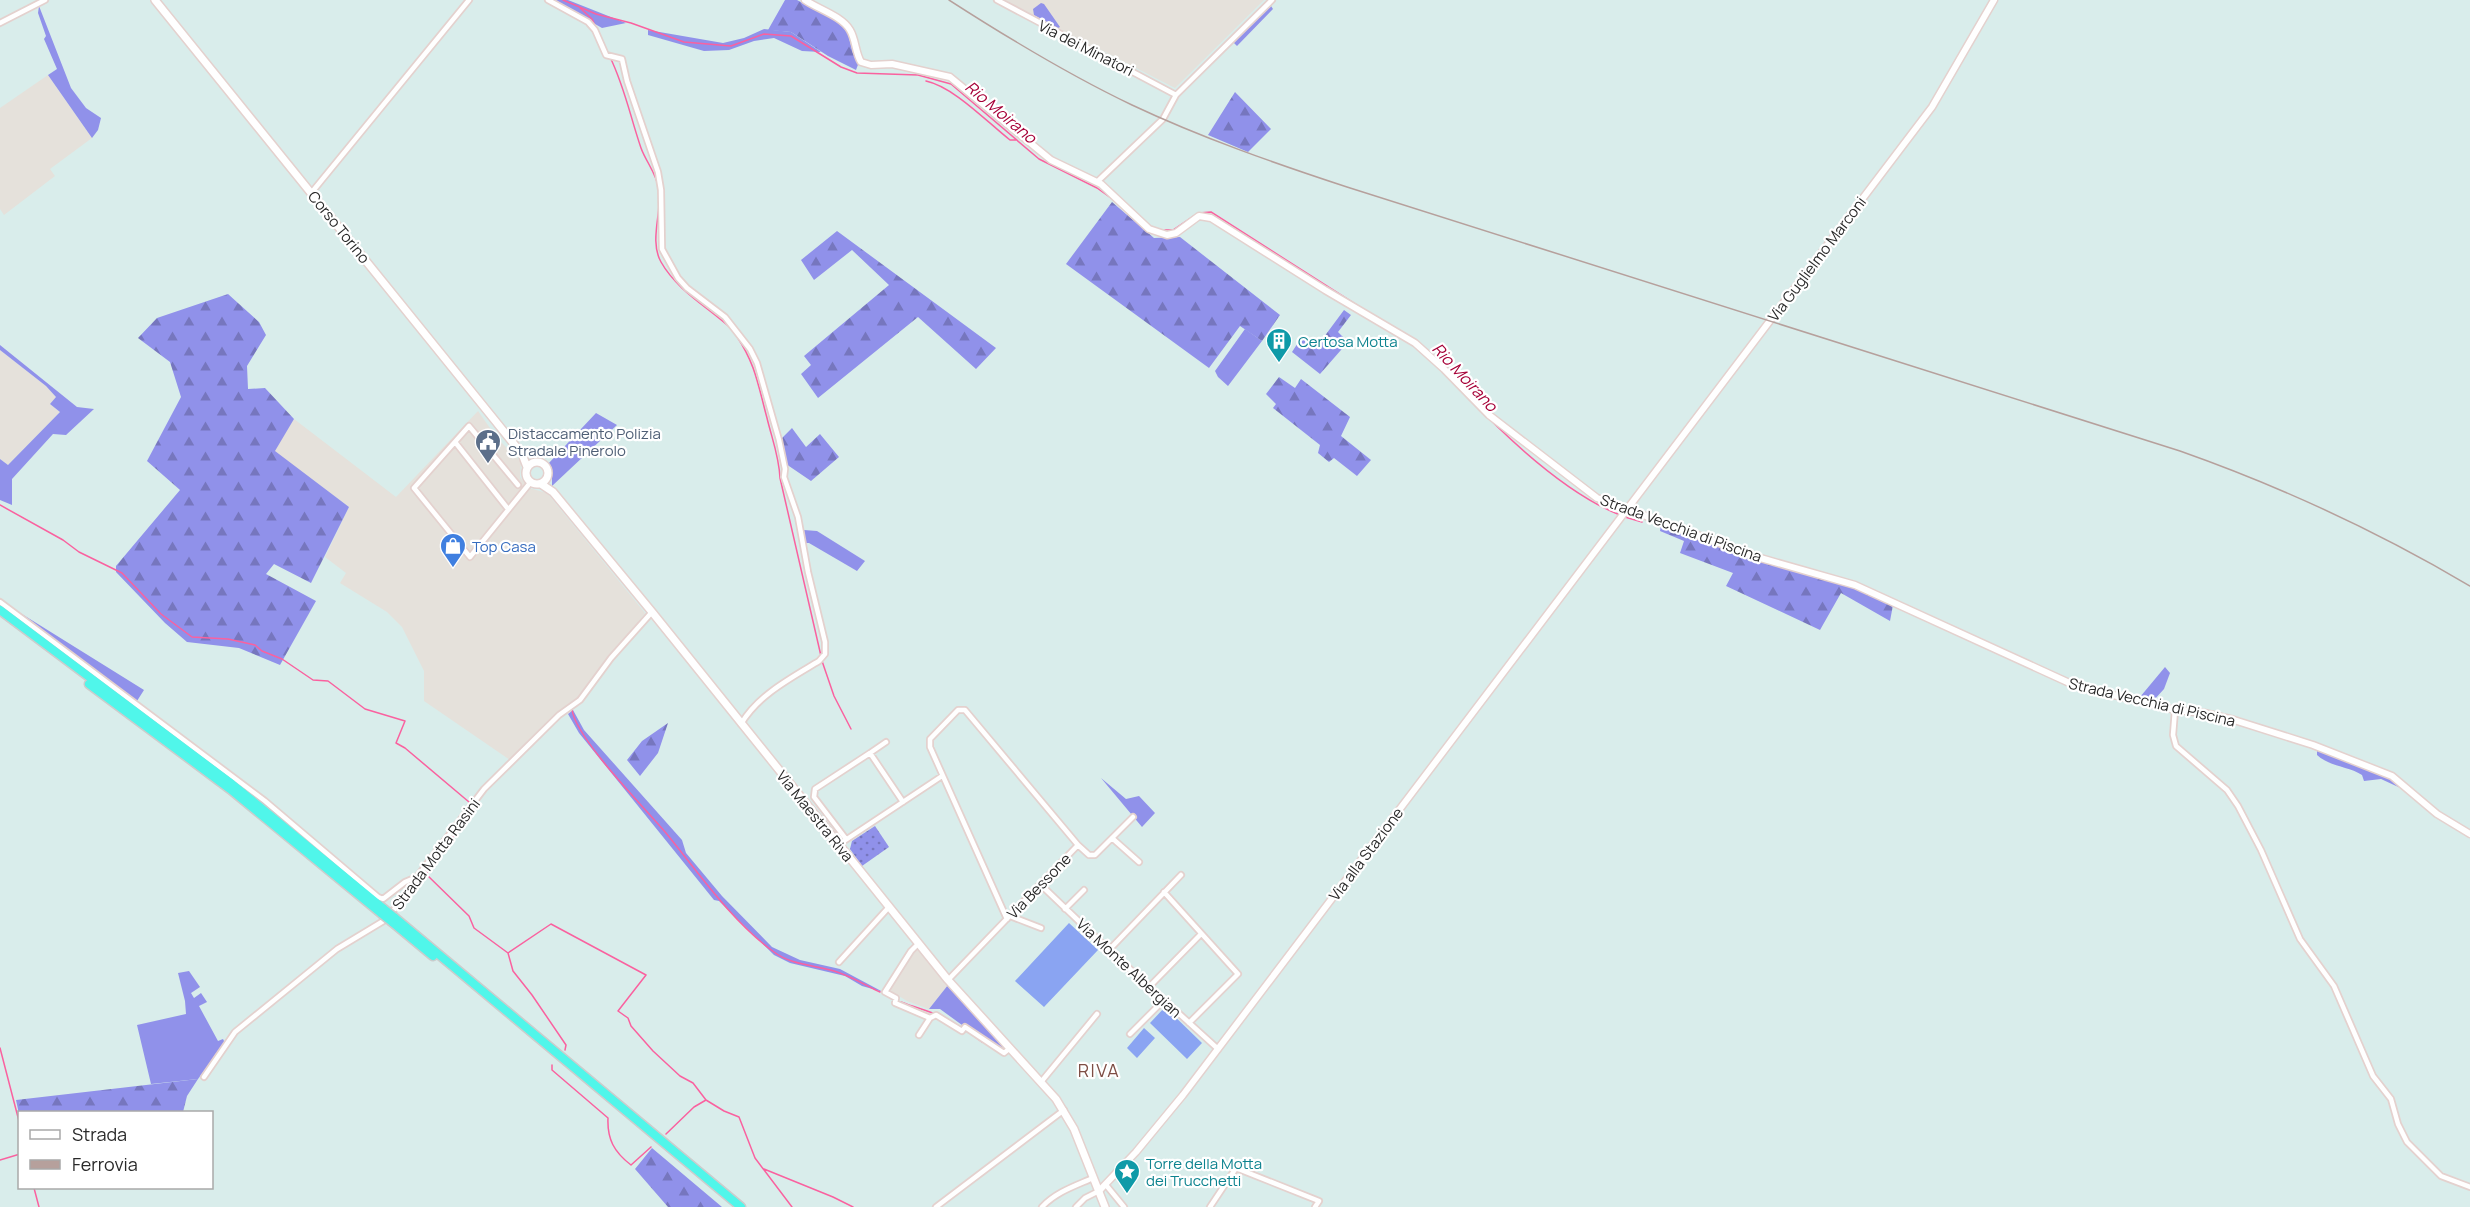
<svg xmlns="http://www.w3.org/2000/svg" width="2470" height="1207" viewBox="0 0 2470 1207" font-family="Manrope,sans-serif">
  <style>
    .industrial { fill: #e5e1db }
    .grass { fill: #9091ea }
    .forest { fill: url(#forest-firs) }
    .park { fill: url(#park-dots) }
    .pitch { fill: #8aa4f2 }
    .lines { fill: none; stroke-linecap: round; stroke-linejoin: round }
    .stream { stroke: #fa619f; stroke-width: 1.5 }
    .minor-casing { stroke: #e4d1ce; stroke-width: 8 }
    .tertiary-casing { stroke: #e4d1ce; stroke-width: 9 }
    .secondary-casing { stroke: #e4d1ce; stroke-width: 10 }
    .trunk-casing { stroke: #ccc; stroke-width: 11 }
    .minor { stroke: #fff; stroke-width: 4.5 }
    .tertiary { stroke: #fff; stroke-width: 6 }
    .secondary { stroke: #fff; stroke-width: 7 }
    .trunk { stroke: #50f6ea; stroke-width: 8 }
    .rail { stroke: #b6a09c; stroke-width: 1.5 }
    .trunk-bridge-casing { stroke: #ccc; stroke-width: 11; stroke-linecap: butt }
    .trunk-bridge { stroke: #50f6ea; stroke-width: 8 }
    .labels { text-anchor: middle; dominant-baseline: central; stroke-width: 4.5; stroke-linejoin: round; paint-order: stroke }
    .street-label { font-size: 15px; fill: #292929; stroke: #fff }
    .culture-label { font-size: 15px; fill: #0d838f; stroke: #fff; text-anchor: start }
    .service-label { font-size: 15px; fill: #4e5e75; stroke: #fff; text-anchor: start }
    .shop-label { font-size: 15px; fill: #366cbe; stroke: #fff; text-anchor: start }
    .water-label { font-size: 16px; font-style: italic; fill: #a60037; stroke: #fff }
    .quarter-label { font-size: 18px; letter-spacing: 1.5px; fill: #7e4e45; stroke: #fff }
  </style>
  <defs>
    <pattern id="forest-firs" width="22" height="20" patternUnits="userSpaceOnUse" patternTransform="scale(1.5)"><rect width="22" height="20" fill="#9091ea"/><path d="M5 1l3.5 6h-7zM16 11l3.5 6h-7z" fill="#7676be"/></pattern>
    <pattern id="park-dots" width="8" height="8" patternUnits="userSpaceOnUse" patternTransform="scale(1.5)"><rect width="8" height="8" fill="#9091ea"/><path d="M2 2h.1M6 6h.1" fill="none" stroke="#7676be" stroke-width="1.8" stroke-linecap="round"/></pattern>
  </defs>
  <rect width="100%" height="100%" fill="#d9edeb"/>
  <path class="industrial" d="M1004,0H1264L1175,88Z
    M48,75L92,138L50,169L55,176L4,215L0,209V108Z
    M0,350L46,386L56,397L50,404L60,412L8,465L0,459Z
    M478,411L497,438L521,462L520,477L529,488L547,493L645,613L580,698L510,760L424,701V671L402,627L387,612L340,583L346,573L325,557L349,507L274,451L294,419L396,497Z
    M917,948L948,985L929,1009L907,1001L889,990Z"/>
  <path class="grass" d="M553,0H568L626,23L602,28Z
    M1041,3L1044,4L1060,27L1058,28L1034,15L1033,9Z
    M39,6L71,88L86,108L101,118L98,130L92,138L48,75L57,69L44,39L46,36L38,13Z
    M1271,6L1273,9L1237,46L1233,42Z
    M764,29L791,32L821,52L802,51L774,38L754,41L729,50L704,51L648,35V30L723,43L744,38Z
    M1245,329L1262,341L1228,386L1218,377L1215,371Z
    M0,345L77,407L94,409L66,435L53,434L12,479V505L0,500V459L8,465L60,412L50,404L56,397L46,386L0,350Z
    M596,413L617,425L552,486V472L548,464Z
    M804,530L817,531L865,561L857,571L809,543H805Z
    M17,611L144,690L137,701Z
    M2165,667L2170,673L2164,689L2153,701L2140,697Z
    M573,710L584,730L682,840L686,853L722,896L772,947L800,960L840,969L883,992L862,986L845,976L790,963L774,955L719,901L714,900L579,733L568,714Z
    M2317,750L2385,776L2407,791L2381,779L2364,781L2362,775C2348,766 2330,767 2317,755Z
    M1101,778L1126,799L1139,796L1155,813L1142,827Z
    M189,971L200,987L191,993L194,998L201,993L207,1002L199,1006L218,1041L223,1039L225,1043L198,1079L151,1084L137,1025L186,1014L185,1001L178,973Z
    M948,985L1005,1048L999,1047L963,1024L962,1025L940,1009H929Z"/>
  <path class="forest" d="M785,0H797L839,22L847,30L853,53L859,62L856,70L828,56L791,32L768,30Z
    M1235,92L1271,129L1248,152L1208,135Z
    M1112,202L1154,238L1180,237L1280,315L1262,341L1240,326L1209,368L1066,264Z
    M837,231L996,348L976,369L918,317L818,398L801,374L811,365L804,356L889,285L852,250L814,280L801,260Z
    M228,294L259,322L266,335L247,366L248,389L265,388L294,419L275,451L349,507L311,583L274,564L266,574L316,601L280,665L239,648L187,642L165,623L116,572V566L180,490L147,461L181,397L170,362L138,338L157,318Z
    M1344,310L1351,315L1338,332L1348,342L1320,374L1292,352L1303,335L1318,345Z
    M1279,377L1295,388L1301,379L1350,417L1341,436L1371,460L1357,476L1334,458L1329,462L1318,453L1320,445L1273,408L1276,404L1266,394Z
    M792,428L806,447L820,434L839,457L811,481L786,464L780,440Z
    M1661,525L1772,564L1849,585L1893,605L1890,621L1841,593L1820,630L1726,586L1733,573L1680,553L1684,541L1660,531Z
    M668,723L658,753L640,776L627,760L642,741Z
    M198,1079L187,1096L183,1112H180L19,1114L16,1100Z
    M652,1148L722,1207H668L635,1169Z"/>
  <path class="park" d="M875,826L889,847L862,866L850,849L852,841Z"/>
  <path class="pitch" d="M1069,923L1098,950L1044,1007L1015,981Z
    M1165,1007L1202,1043L1187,1059L1150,1023Z
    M1144,1028L1155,1038L1137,1058L1127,1048Z"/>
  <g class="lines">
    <path class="stream" d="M563,0L596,14L631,23L684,42L731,46L764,34L791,36L841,67L857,73L918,75L951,84L1039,159L1097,188L1111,198
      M580,8L592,19L606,50
      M610,57C625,88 630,116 641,148C646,162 657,174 659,190C662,212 649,241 661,262C678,292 710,308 734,331
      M926,81C954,87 987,122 1010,140H1017
      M1114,200L1120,206
      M1199,213L1211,212L1366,311
      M1165,230H1173L1195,215
      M1388,324L1415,340
      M736,335C756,365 758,385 767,418C772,439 779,456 780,478L821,656
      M1467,396C1507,438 1567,494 1620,515
      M0,505L63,540L79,552L122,573L161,614L192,637L228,639L255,645L262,651L282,659L313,680L328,681L365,709L405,721L396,743L405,748L469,802
      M1625,517L1642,522
      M822,661L834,696L851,729
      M572,710C577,740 644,807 666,833C698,872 732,922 774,952C791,965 814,965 834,971C851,976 865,985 880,992
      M474,808L426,874L469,916L474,928L508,953L513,971L532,995L566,1045L565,1050
      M508,953L551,924L646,975L618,1011L628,1018L631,1026L653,1051L680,1076L693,1083L706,1100L724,1111L739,1117L755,1158L792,1207
      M901,1002C918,1009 936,1012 952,1022
      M967,1031L982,1042
      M0,1048L20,1125
      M552,1065V1070L608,1118C607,1139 614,1152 631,1165L651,1147
      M666,1134L694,1107L706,1100
      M0,1160L20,1154
      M764,1169L833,1197L853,1207
      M34,1188L39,1207"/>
    <defs>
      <path id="minor" d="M548,0L588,22L595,30L606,55L622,59L627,81L658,172L661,190L662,249L678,278L687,288L725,317L750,349L757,363L779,440L785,469L784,477L798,517L808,572L825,642V654L819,661C791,678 758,695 741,724
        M997,0L1176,95
        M0,23L45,0
        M1098,181L1163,119L1176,95L1272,0
        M312,192L469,0
        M455,442L508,509
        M518,485L469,426L414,488L470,557L530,483
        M0,602L265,801L378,897L383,899L405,882L417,877
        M2175,710L2173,735L2176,746L2227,790L2238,806L2261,850L2300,939L2334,986L2373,1076L2391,1099L2398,1124L2407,1142L2441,1176L2470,1187
        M870,753L886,742
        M1112,838L1139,862
        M846,839L814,797L815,789L870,753L903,802
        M838,845L942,776
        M1041,885L1109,950L1218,1049
        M1164,892L1238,974L1189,1023
        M1065,909L1084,890
        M1010,916L1041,928
        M1007,919L930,747V739L958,710H965L1078,845
        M918,944L911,951L885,992L896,998L895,1003L930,1018L936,1015L962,1031L965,1027L1004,1053L1009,1049
        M1109,950L1181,875
        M839,962L889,907
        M948,980L1078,845L1089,855H1095L1133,817
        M1149,987L1201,934
        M1130,1034L1163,1001
        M919,1035L930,1018
        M204,1077L235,1032L337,949L385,920L403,899L417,877L484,789L559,715L580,700L611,658L652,612
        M1041,1082L1097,1014
        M1106,1185L1124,1207
        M936,1207L1064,1110
        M1042,1207C1056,1192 1075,1186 1093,1178
        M1076,1207L1085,1198L1099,1191
        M1210,1207L1236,1168L1319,1201L1315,1207"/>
      <path id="tertiary" d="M805,0C818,9 842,16 850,30C856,40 855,52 861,62L871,65L892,64L950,77L1051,160L1101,184L1149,229L1167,235L1176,233L1199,216L1211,218L1325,290L1415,343L1444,369L1489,415L1597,498L1757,557L1855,585L2076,686L2175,710L2204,713L2234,720L2313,745L2392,776L2437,814L2470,834
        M1099,1191L1136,1152L1183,1095L1932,107L1994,0"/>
      <path id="secondary" d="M155,0L522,454L527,467
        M526 473a11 11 0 1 1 22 0a11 11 0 1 1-22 0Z
        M541,484L553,492L652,612L948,980L1056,1099L1074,1129L1105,1207"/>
      <path id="trunk" d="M0,610L232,784L384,909
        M89,684L230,789L382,914
        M394,917L741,1207
        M392,922L433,956"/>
    </defs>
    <use href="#minor" class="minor-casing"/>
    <use href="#tertiary" class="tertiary-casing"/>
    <use href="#secondary" class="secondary-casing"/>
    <use href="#trunk" class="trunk-casing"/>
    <use href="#minor" class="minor"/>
    <use href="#tertiary" class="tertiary"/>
    <use href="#secondary" class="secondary"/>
    <use href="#trunk" class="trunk"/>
    <path class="rail" d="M949,0C1008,38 1069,75 1132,105C1202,138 1274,163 1347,187L2180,451C2282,487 2377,531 2470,586"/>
    <defs>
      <path id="trunk-bridge" d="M384,909L394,917
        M382,914L392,922"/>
    </defs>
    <use href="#trunk-bridge" class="trunk-bridge-casing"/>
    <use href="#trunk-bridge" class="trunk-bridge"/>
  </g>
  <defs>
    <symbol id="building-pin" viewBox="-11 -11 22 30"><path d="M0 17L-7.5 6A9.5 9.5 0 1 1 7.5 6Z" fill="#0f9aa8" stroke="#fff"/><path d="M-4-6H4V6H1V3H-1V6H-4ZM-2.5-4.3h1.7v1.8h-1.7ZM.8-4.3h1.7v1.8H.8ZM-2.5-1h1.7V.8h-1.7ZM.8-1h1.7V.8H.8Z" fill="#fff"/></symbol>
    <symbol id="civic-pin" viewBox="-11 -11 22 30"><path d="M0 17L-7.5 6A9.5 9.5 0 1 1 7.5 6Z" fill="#5c6f8a" stroke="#fff"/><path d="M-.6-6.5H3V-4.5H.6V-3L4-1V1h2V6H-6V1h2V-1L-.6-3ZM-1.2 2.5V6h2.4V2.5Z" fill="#fff"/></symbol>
    <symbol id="shop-pin" viewBox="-11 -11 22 30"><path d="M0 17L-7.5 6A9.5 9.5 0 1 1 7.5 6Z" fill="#3f7fe0" stroke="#fff"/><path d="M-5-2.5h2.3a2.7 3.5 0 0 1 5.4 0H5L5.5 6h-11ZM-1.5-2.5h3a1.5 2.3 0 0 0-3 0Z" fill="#fff"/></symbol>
    <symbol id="sight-pin" viewBox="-11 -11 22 30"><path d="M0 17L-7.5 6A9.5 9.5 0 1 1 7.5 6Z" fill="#0f9aa8" stroke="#fff"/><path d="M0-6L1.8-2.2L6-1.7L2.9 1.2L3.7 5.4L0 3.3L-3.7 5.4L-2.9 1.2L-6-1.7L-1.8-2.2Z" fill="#fff"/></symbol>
  </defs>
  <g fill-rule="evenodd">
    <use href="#building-pin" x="1264" y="326" width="30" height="40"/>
    <use href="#civic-pin" x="473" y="427" width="30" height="40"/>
    <use href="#shop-pin" x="438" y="531" width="30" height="40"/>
    <use href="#sight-pin" x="1112" y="1157" width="30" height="40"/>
  </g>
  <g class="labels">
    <g class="street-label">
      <text transform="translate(1086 48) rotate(27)">Via dei Minatori</text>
      <text transform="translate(339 227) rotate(51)">Corso Torino</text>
      <text transform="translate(1817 259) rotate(-53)">Via Guglielmo Marconi</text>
      <text transform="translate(1681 528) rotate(20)">Strada Vecchia di Piscina</text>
      <text transform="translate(2152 702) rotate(13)">Strada Vecchia di Piscina</text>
      <text transform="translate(815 816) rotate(51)">Via Maestra Riva</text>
      <text transform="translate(436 854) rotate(-53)">Strada Motta Rasini</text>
      <text transform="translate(1366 854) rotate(-53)">Via alla Stazione</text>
      <text transform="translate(1039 886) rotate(-46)">Via Bessone</text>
      <text transform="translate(1129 968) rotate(43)">Via Monte Albergian</text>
    </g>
    <g class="culture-label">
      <text x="1298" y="341">Certosa Motta</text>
      <text x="1146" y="1163">Torre della Motta<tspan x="1146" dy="17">dei Trucchetti</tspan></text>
    </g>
    <g class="service-label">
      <text x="508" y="433">Distaccamento Polizia<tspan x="508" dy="17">Stradale Pinerolo</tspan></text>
    </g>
    <g class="shop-label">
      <text x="472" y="546">Top Casa</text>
    </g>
    <g class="water-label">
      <text transform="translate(1001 112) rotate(40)">Rio Moirano</text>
      <text transform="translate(1465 377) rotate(47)">Rio Moirano</text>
    </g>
    <g class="quarter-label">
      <text x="1099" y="1070">RIVA</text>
    </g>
  </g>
  <rect x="18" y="1111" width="195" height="78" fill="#ffffff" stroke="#a9a9a9" stroke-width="1.5"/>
  <rect x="30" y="1130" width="30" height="9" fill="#ffffff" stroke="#a9a9a9" stroke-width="1.5"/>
  <text x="72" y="1141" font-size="18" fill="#292929">Strada</text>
  <rect x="30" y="1160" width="30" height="9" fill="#b6a09c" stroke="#a9a9a9" stroke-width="1.5"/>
  <text x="72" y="1171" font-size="18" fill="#292929">Ferrovia</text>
</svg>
